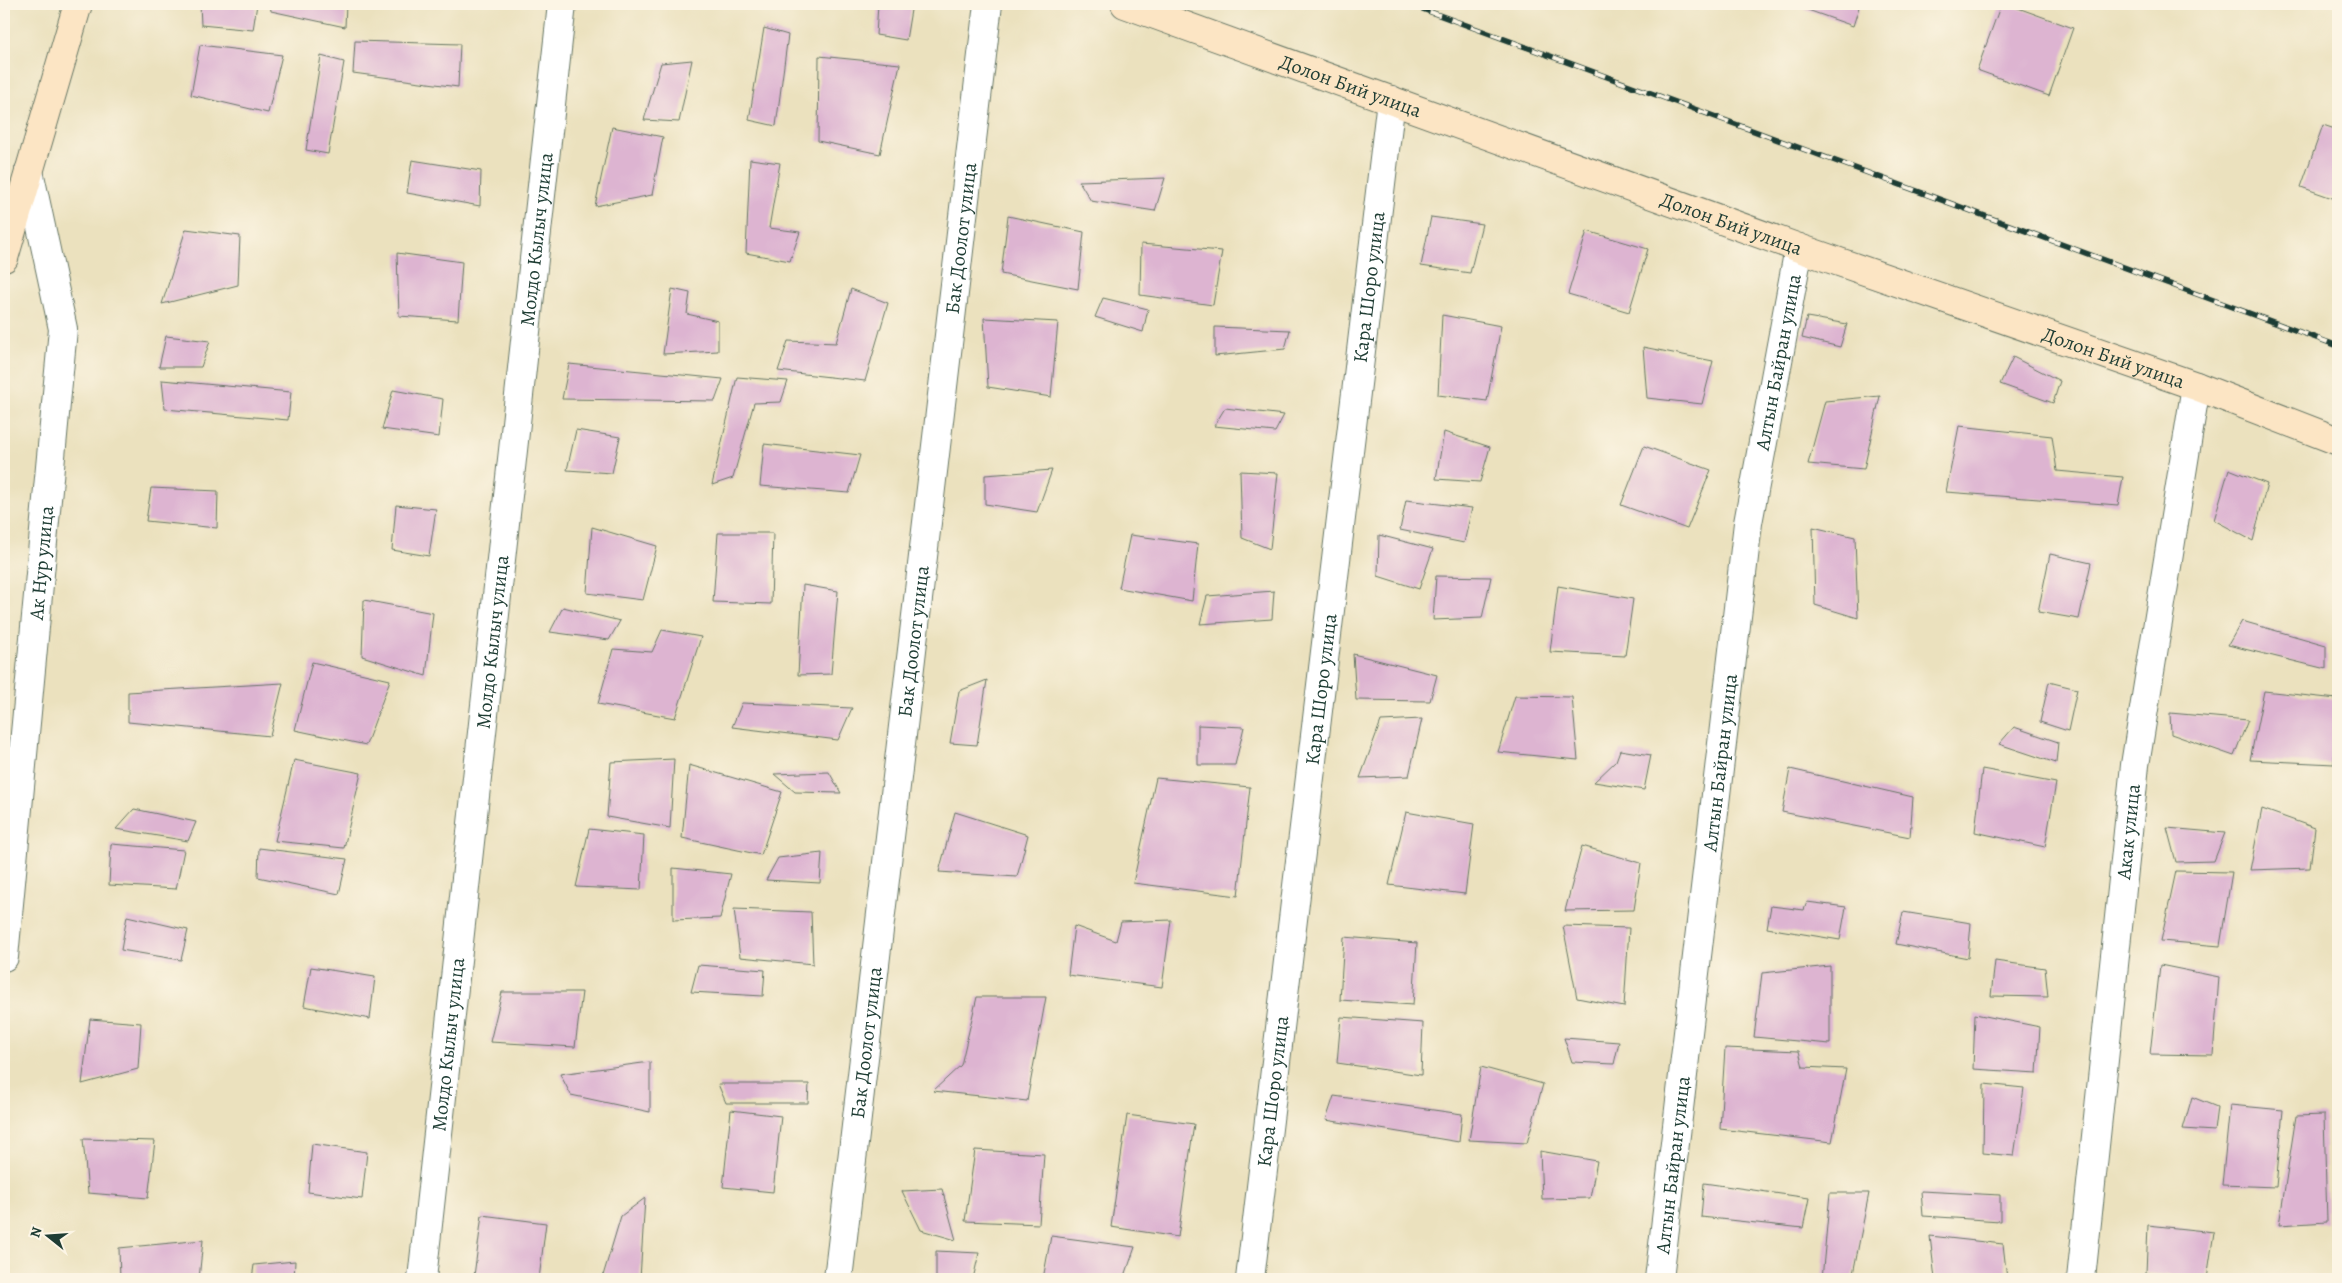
<svg xmlns="http://www.w3.org/2000/svg" width="2342" height="1283" viewBox="0 0 2342 1283" font-family="Alegreya,serif">
  <style>
    .building { fill: #ddb4d1 }
    .lines { fill: none; stroke-linecap: round; stroke-linejoin: round }
    .street-casing { stroke: #667664; stroke-width: 30 }
    .secondary-casing { stroke: #667664; stroke-width: 30 }
    .street { stroke: #fff; stroke-width: 28 }
    .secondary { stroke: #fce5c4; stroke-width: 28 }
    .rail-casing { stroke: #1f3d34; stroke-width: 5.5 }
    .rail { stroke: #fcf5e5; stroke-width: 4; stroke-dasharray: 11; stroke-linecap: butt }
    .labels { text-anchor: middle; dominant-baseline: central; stroke-width: 4; stroke-linejoin: round; paint-order: stroke }
    .street-label { font-size: 20px; fill: #1f3d34; stroke: #fcf5e5 }
  </style>
  <rect width="100%" height="100%" fill="#fcf5e5"/>
  <filter id="ink" filterUnits="userSpaceOnUse"><feTurbulence type="fractalNoise" baseFrequency=".02" numOctaves="2"/><feDisplacementMap in="SourceGraphic" scale="10" xChannelSelector="R" yChannelSelector="G"/><feConvolveMatrix kernelMatrix="1 2 1 2 8 2 1 2 1" color-interpolation-filters="sRGB"/></filter>
  <filter id="wash" filterUnits="userSpaceOnUse"><feTurbulence type="fractalNoise" baseFrequency=".0096" numOctaves="4" result="noise"/><feDisplacementMap in="SourceGraphic" scale="20" xChannelSelector="R" yChannelSelector="G"/><feGaussianBlur stdDeviation="1.12" result="paint"/><feColorMatrix in="noise" values="0 0 0 0 0 0 0 0 0 0 0 0 0 0 0 0 0 1.4 0 .05"/><feComposite in="paint" operator="in"/></filter>
  <g filter="url(#wash)">
    <rect width="100%" height="100%" fill="#ebe1be"/>
    <g id="blocks">
      <path class="building" d="M200,4H257L253,30L201,25Z
        M270,4H346L345,27L271,11Z
        M878,4H912L906,40L876,35Z
        M1791,4H1860L1853,26Z
        M2001,4H2007L2073,28L2049,96L1977,70Z
        M764,28L788,35L776,126L749,120Z
        M355,41L460,44L458,87L353,73Z
        M200,45L282,55L268,113L191,95Z
        M321,56L344,62L328,154L306,150Z
        M819,56L900,64L880,154L818,141Z
        M692,60L679,122L644,120L661,63Z
        M2323,125L2338,130V200L2301,187Z
        M612,127L663,137L652,195L595,206Z
        M750,159L780,163L769,228L800,232L790,261L746,253Z
        M412,160L481,171L480,206L407,193Z
        M1165,178L1155,211L1091,201L1079,181Z
        M1008,216L1084,232L1078,289L1001,274Z
        M1431,217L1482,224L1470,273L1421,266Z
        M186,229L240,236L238,285L162,304Z
        M1587,231L1648,249L1629,312L1568,294Z
        M1141,244L1222,251L1213,305L1140,295Z
        M397,253L462,262L458,320L399,316Z
        M672,289L690,293L687,314L718,321V351L663,354Z
        M851,289L888,303L865,381L778,371L788,341L836,343Z
        M1103,298L1148,309L1143,332L1095,317Z
        M1442,315L1501,326L1487,401L1438,395Z
        M1807,317L1847,324L1840,347L1802,338Z
        M984,318L1058,322L1051,397L988,387Z
        M1215,327L1290,330L1285,349L1215,356Z
        M166,336L210,341L201,367H159Z
        M1643,347L1713,361L1702,404L1647,398Z
        M2013,357L2060,381L2053,403L2000,384Z
        M569,364L723,379L715,401L562,399Z
        M737,377L788,381L781,402L754,403L733,478L712,485Z
        M162,380L291,392L288,420L165,409Z
        M393,390L443,399L439,437L382,429Z
        M1880,396L1864,469L1808,464L1825,401Z
        M1225,408L1284,415L1275,432L1214,426Z
        M1959,426L2052,436L2057,471L2123,477L2118,505L1946,492Z
        M576,430L620,437L612,473L567,470Z
        M1444,432L1490,447L1480,482L1436,479Z
        M764,444L860,455L849,493L760,486Z
        M1644,446L1711,470L1687,529L1621,505Z
        M2229,469L2267,484L2253,541L2214,520Z
        M1052,470L1037,512L985,504V475Z
        M1240,471L1278,473L1270,549L1242,538Z
        M151,488L218,491L217,528L146,521Z
        M1406,500L1472,508L1464,543L1400,530Z
        M396,505L436,509L429,556L392,550Z
        M592,527L657,546L643,600L587,593Z
        M1813,527L1855,537L1858,618L1815,605Z
        M718,533H773L771,604L713,602Z
        M1130,535L1198,544L1192,601L1119,588Z
        M1379,535L1433,549L1419,589L1378,576Z
        M2050,554L2091,563L2079,619L2038,612Z
        M1436,576L1491,577L1482,618L1433,620Z
        M803,585L838,591L831,674L798,675Z
        M1558,586L1633,599L1625,656L1550,652Z
        M1274,591L1272,619L1200,624L1207,596Z
        M364,600L433,613L426,676L362,656Z
        M563,607L620,621L609,640L550,632Z
        M2242,621L2326,645V669L2228,645Z
        M662,630L701,637L675,718L598,704L613,649L652,652Z
        M1353,654L1437,675L1430,701L1356,700Z
        M312,662L390,680L366,745L295,730Z
        M987,680L977,745L950,743L959,691Z
        M2049,682L2077,689L2068,731L2040,722Z
        M283,683L270,736L128,722V692Z
        M2264,691L2337,699L2334,764L2250,760Z
        M1515,696L1572,697L1578,760L1498,752Z
        M742,703L852,708L838,740L732,727Z
        M2170,713L2248,720L2234,756L2171,734Z
        M1422,719L1409,776L1360,778L1381,721Z
        M1198,725L1244,727L1235,765H1198Z
        M2014,727L2058,742L2056,763L1999,744Z
        M1620,750L1651,755L1644,790L1594,782L1616,761Z
        M674,759L670,828L607,817L611,762Z
        M294,760L361,773L344,848L275,841Z
        M689,765L782,792L761,855L682,838Z
        M1790,769L1913,797L1910,837L1782,812Z
        M1982,769L2056,783L2045,847L1975,832Z
        M829,772L841,793L795,792L774,774Z
        M1156,778L1250,787L1238,896L1133,883Z
        M134,809L196,822L188,841L116,829Z
        M2262,809L2315,828L2310,868L2250,870Z
        M955,812L1028,835L1017,877L939,872Z
        M1406,812L1474,824L1465,894L1389,885Z
        M2167,828L2225,833L2214,861L2176,862Z
        M589,829L644,835L641,890L576,887Z
        M111,844L184,850L176,889L109,885Z
        M1582,846L1641,863L1634,910L1565,911Z
        M259,848L347,859L339,894L258,877Z
        M822,853L820,883L766,880L778,858Z
        M673,868L731,874L720,918L673,920Z
        M2176,871L2232,872L2220,946L2161,941Z
        M1807,902L1846,907L1840,940L1767,928L1771,906L1804,910Z
        M734,909L811,912L813,964L740,957Z
        M1903,912L1971,923L1968,958L1896,944Z
        M127,916L188,930L181,960L121,950Z
        M1171,920L1162,987L1068,975L1074,926L1116,941L1121,922Z
        M1563,926L1629,928L1624,1007L1577,998Z
        M1344,937L1417,943L1413,1005L1340,1000Z
        M1995,961L2045,968L2048,997L1991,996Z
        M698,965L765,970L763,996L691,992Z
        M2160,965L2219,977L2213,1055L2150,1054Z
        M1830,966V1044L1754,1037L1762,973Z
        M311,967L375,977L370,1019L304,1006Z
        M502,992H582L575,1047L490,1042Z
        M977,997H1046L1027,1101L933,1091L961,1065Z
        M1975,1014L2040,1027L2037,1073L1973,1069Z
        M1341,1017L1423,1023L1421,1075L1337,1063Z
        M90,1019L141,1023L138,1069L82,1084Z
        M1564,1038L1619,1042L1614,1064L1572,1062Z
        M1725,1048L1799,1051L1803,1067L1846,1069L1832,1142L1720,1129Z
        M650,1062V1112L571,1095L560,1074Z
        M1481,1067L1543,1084L1527,1143L1469,1140Z
        M718,1084H809L808,1103H726Z
        M1984,1084L2024,1088L2014,1156L1983,1153Z
        M1334,1096L1462,1114L1459,1142L1326,1120Z
        M2192,1097L2217,1107L2214,1131L2183,1129Z
        M2230,1105L2283,1110L2276,1187L2222,1185Z
        M731,1110L781,1116L773,1192L723,1187Z
        M1127,1115L1194,1124L1178,1237L1111,1227Z
        M2324,1115L2327,1222L2279,1225L2296,1116Z
        M83,1139L155,1141L148,1198L88,1193Z
        M312,1144L367,1152L362,1199L308,1192Z
        M975,1150L1044,1154L1039,1224L965,1221Z
        M1540,1151L1597,1161L1590,1198L1542,1199Z
        M1704,1183L1809,1198L1803,1228L1701,1217Z
        M942,1189L956,1240L921,1230L902,1191Z
        M1921,1191L2000,1195V1221L1923,1216Z
        M1830,1193H1869L1852,1279H1822Z
        M645,1198L640,1279H602L621,1216Z
        M482,1215L546,1223L539,1279H502L474,1276Z
        M2148,1225L2214,1232L2207,1279L2146,1273Z
        M1051,1236L1135,1247L1124,1279H1043Z
        M1930,1236L2003,1244L2007,1279H1935Z
        M203,1240L199,1279H120L119,1248Z
        M936,1251L979,1253L973,1279H936Z
        M295,1261L294,1279H252L254,1265Z"/>
    </g>
  </g>
  <g filter="url(#ink)">
    <use href="#blocks" fill-opacity="0" stroke="#667664" stroke-width="1"/>
    <g class="lines">
      <defs>
        <g id="street">
          <path id="s1" d="M4,957L63,329L29,171"/>
          <path id="s2" d="M422,1279L562,4"/>
          <path id="s3" d="M838,1279L988,4"/>
          <path id="s4" d="M1250,1279L1391,100"/>
          <path id="s5" d="M1659,1279L1748,523L1799,248"/>
          <path id="s6" d="M2081,1279L2135,765L2196,386"/>
        </g>
        <g id="secondary">
          <path id="s7" d="M1125,4L1799,248L2196,386L2338,441"/>
          <path d="M4,258L78,4"/>
        </g>
      </defs>
      <use href="#street" class="street-casing"/>
      <use href="#secondary" class="secondary-casing"/>
      <use href="#street" class="street"/>
      <use href="#secondary" class="secondary"/>
      <defs>
        <path id="rail" d="M1409,4L2338,346"/>
      </defs>
      <use href="#rail" class="rail-casing"/>
      <use href="#rail" class="rail"/>
    </g>
  </g>
  <g class="labels">
    <g class="street-label">
      <text stroke="none"><textPath href="#s7" startOffset="240">Долон Бий улица</textPath></text>
      <text stroke="none"><textPath href="#s7" startOffset="645">Долон Бий улица</textPath></text>
      <text stroke="none"><textPath href="#s2" startOffset="1046">Молдо Кылыч улица</textPath></text>
      <text stroke="none"><textPath href="#s3" startOffset="1048">Бак Доолот улица</textPath></text>
      <text stroke="none"><textPath href="#s4" startOffset="999">Кара Шоро улица</textPath></text>
      <text stroke="none"><textPath href="#s7" startOffset="1050">Долон Бий улица</textPath></text>
      <text stroke="none"><textPath href="#s5" startOffset="925">Алтын Байран улица</textPath></text>
      <text stroke="none"><textPath href="#s1" startOffset="396">Ак Нур улица</textPath></text>
      <text stroke="none"><textPath href="#s2" startOffset="641">Молдо Кылыч улица</textPath></text>
      <text stroke="none"><textPath href="#s3" startOffset="642">Бак Доолот улица</textPath></text>
      <text stroke="none"><textPath href="#s4" startOffset="594">Кара Шоро улица</textPath></text>
      <text stroke="none"><textPath href="#s5" startOffset="520">Алтын Байран улица</textPath></text>
      <text stroke="none"><textPath href="#s6" startOffset="450">Акак улица</textPath></text>
      <text stroke="none"><textPath href="#s2" startOffset="236">Молдо Кылыч улица</textPath></text>
      <text stroke="none"><textPath href="#s3" startOffset="238">Бак Доолот улица</textPath></text>
      <text stroke="none"><textPath href="#s4" startOffset="189">Кара Шоро улица</textPath></text>
      <text stroke="none"><textPath href="#s5" startOffset="115">Алтын Байран улица</textPath></text>
    </g>
  </g>
  <rect width="2342" height="1283" fill="none" stroke="#fcf5e5" stroke-width="20"/>
  <g transform="translate(48 1236) rotate(287)" stroke="#fcf5e5" stroke-width="4" paint-order="stroke">
  <path d="M0-4L9 19L0 12L-9 19Z" fill="#1f3d34"/>
  <text y="-8" font-size="14" font-weight="bold" text-anchor="middle" fill="#1f3d34">N</text>
  </g>
</svg>
